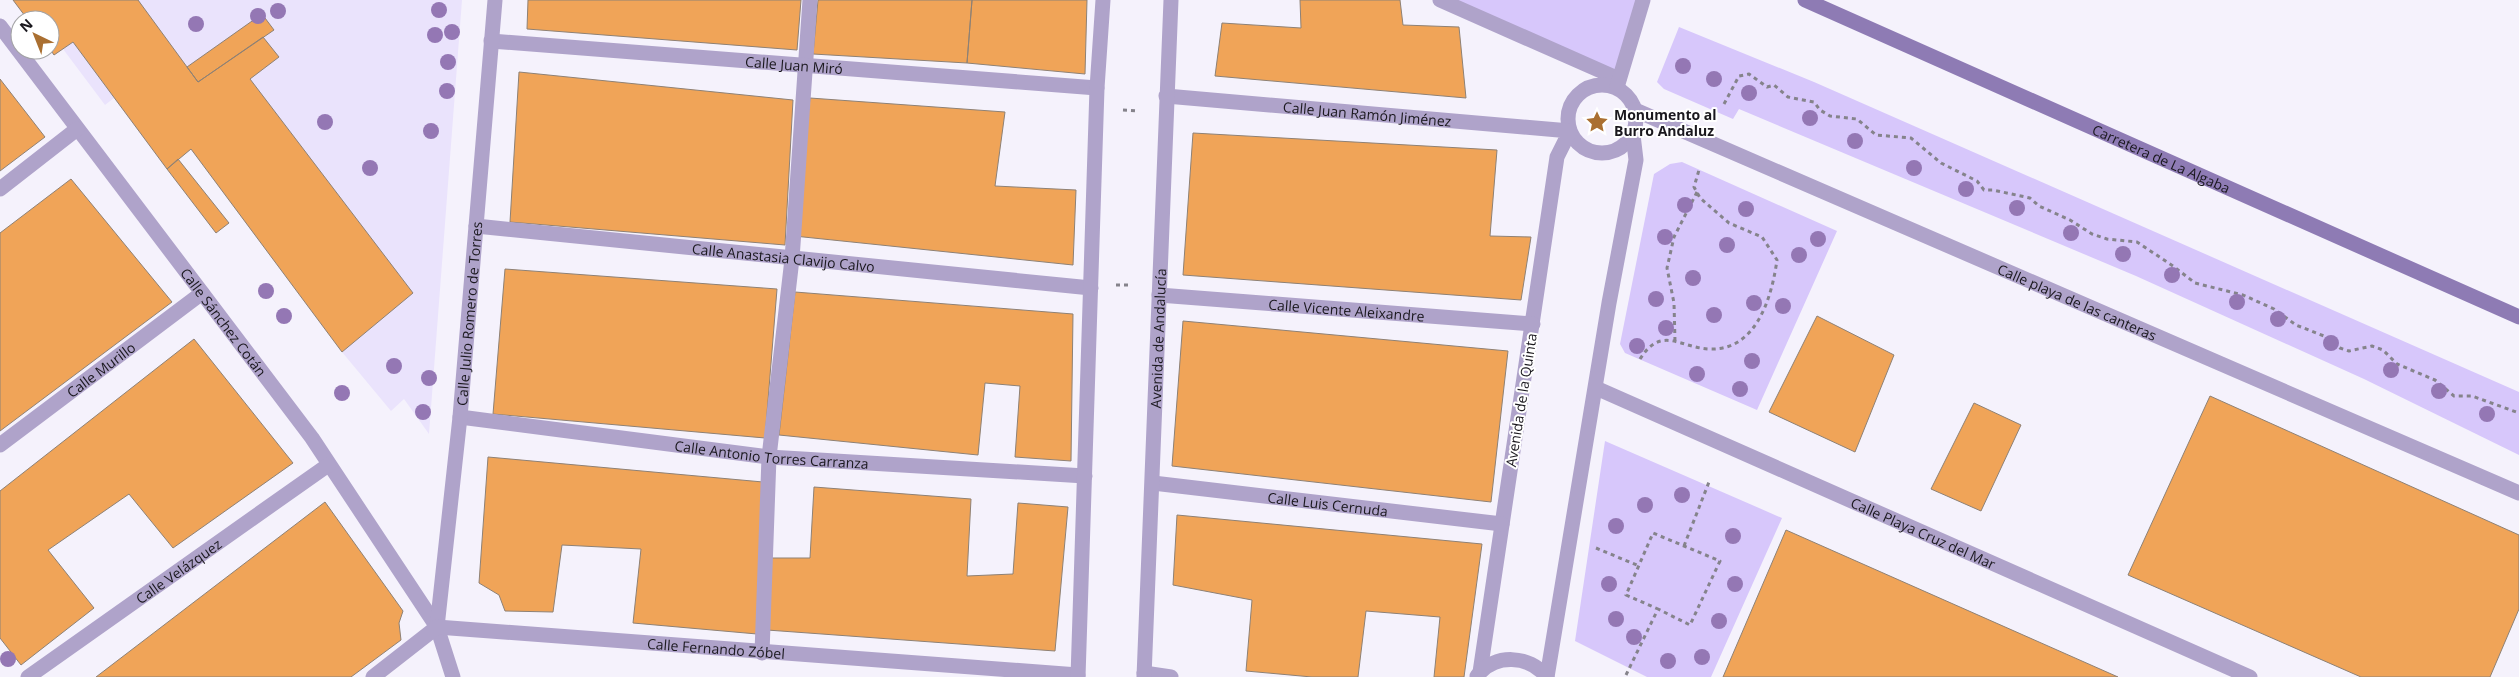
<svg xmlns="http://www.w3.org/2000/svg" width="2519" height="677" viewBox="0 0 2519 677" font-family="'Open Sans',sans-serif">
  <style>
    .built { fill: #eae3fc }
    .green { fill: #d7c7fb }
    .building { fill: #f0a458; stroke: #8e8175 }
    .lines { fill: none; stroke-linecap: round; stroke-linejoin: round }
    .path { stroke: #85838b; stroke-width: 3; stroke-dasharray: 4 4; stroke-linecap: butt }
    .lane { stroke: #afa3ca; stroke-width: 15 }
    .street { stroke: #afa3ca; stroke-width: 15 }
    .secondary { stroke: #8e7bb4; stroke-width: 15 }
    .tree { fill: #9477b4 }
    .labels { text-anchor: middle; dominant-baseline: central; stroke-width: 4; stroke-linejoin: round; paint-order: stroke }
    .street-label { font-size: 14px; fill: #1a181e; stroke: #fff }
    .poi-label { font-size: 14px; font-weight: bold; fill: #1a181e; stroke: #fff; text-anchor: start }
  </style>
  <rect width="100%" height="100%" fill="#f5f2fc"/>
  <path class="built" d="M13,0H462L429,434L404,399L391,411L342,352L191,149L167,169L114,98L105,105L63,49L54,55L50,49V20H28Z"/>
  <path class="green" d="M1440,0H1643L1619,79Z
    M1679,27L1814,82L2519,392V455L2364,379L2136,276L1739,109L1733,119L1664,89L1657,82Z
    M1682,162L1837,231L1757,410L1625,353L1620,344L1654,174L1670,164Z
    M1605,441L1782,518L1711,677H1647L1575,641Z"/>
  <path class="building" d="M13,0H138L198,82L263,37L279,57L250,79L413,293L342,352L191,149L167,169L73,42L54,55L50,49V20H28Z
    M528,0H801L797,50L527,29Z
    M818,0H972L967,63L813,54Z
    M972,0H1087L1085,74L967,63Z
    M1300,0H1400L1403,25L1459,27L1466,98L1215,76L1222,23L1301,28Z
    M262,14L274,30L198,82L187,67Z
    M519,72L793,100L785,245L510,222Z
    M0,79L45,137L0,171Z
    M810,98L1005,112L995,186L1076,190L1073,265L794,236Z
    M1193,133L1497,150L1490,236L1531,237L1521,300L1183,275Z
    M178,159L229,223L216,233L167,169Z
    M71,179L172,302L0,431V233Z
    M505,269L777,289L765,438L493,414Z
    M795,292L1073,314L1071,461L1015,457L1020,386L985,383L978,455L779,435Z
    M1817,316L1894,355L1855,452L1769,412Z
    M1183,321L1508,351L1491,502L1172,466Z
    M194,339L293,463L173,548L129,494L48,550L94,608L21,665L0,638V491Z
    M2210,396L2519,535V609L2490,677H2361L2128,575Z
    M1974,403L2021,425L1981,511L1931,489Z
    M488,457L763,482L757,634L633,623L641,549L562,545L553,612L505,611L499,595L479,583Z
    M814,487L971,499L967,576L1013,574L1018,503L1068,507L1055,651L767,630L770,558H810Z
    M325,502L403,611L399,623L401,640L351,677H96Z
    M1177,515L1482,544L1464,677H1434L1440,617L1366,611L1358,677H1312L1246,671L1252,600L1173,585Z
    M1786,530L2118,677H1723Z"/>
  <g class="lines">
    <path class="path" d="M1724,104L1739,76L1749,74L1767,87L1774,85L1788,97L1814,102L1820,110L1830,116L1857,119L1876,135L1911,138L1941,163L1977,181L1984,190H1993L2030,198L2039,206L2070,220L2092,234L2107,239L2137,242L2173,266L2195,283L2243,295L2274,309L2296,325L2324,336L2340,348L2349,351L2372,346L2383,350L2397,364L2435,380L2454,396H2472L2519,413
      M1123,110L1139,111
      M1116,285H1132
      M1675,341L1674,303L1667,268L1674,237L1697,192
      M1640,359C1662,324 1681,349 1711,349C1757,350 1772,296 1777,260L1762,237L1729,223L1700,198L1694,187L1699,170
      M1684,546L1709,482
      M1596,548L1639,566
      M1626,675L1658,609L1690,625L1720,561L1653,533L1626,595L1658,609"/>
    <path class="lane" d="M762,653L769,457L792,259L810,0"/>
    <g class="street">
      <path d="M1440,0L1619,79"/>
      <path id="s1" d="M0,26L312,438L437,627L453,677"/>
      <path id="s2" d="M491,41L1097,88"/>
      <circle cx="1602" cy="119" r="34"/>
      <path d="M1617,87L1643,0"/>
      <path id="s3" d="M1166,96L1570,131L1557,157L1480,672"/>
      <path id="s4" d="M1635,110L2519,493"/>
      <path d="M0,189L77,129"/>
      <path id="s5" d="M476,226L1091,288"/>
      <path id="s6" d="M1159,295L1533,324"/>
      <path id="s7" d="M1596,388L2250,677"/>
      <path id="s8" d="M460,417L769,457L1085,476"/>
      <path id="s9" d="M0,445L202,293"/>
      <path id="s10" d="M1153,483L1502,524"/>
      <path id="s11" d="M437,627L460,417L495,0"/>
      <path d="M1144,673L1171,677"/>
      <path d="M1477,676C1495,653 1529,655 1547,677"/>
      <path id="s12" d="M28,677L328,465"/>
      <path id="s13" d="M373,677L437,627L1078,675"/>
      <path d="M1078,677L1097,88L1103,0"/>
      <path id="s14" d="M1144,677L1171,0"/>
      <path d="M1547,677L1609,303L1636,160L1633,135"/>
    </g>
    <path class="secondary" id="s15" d="M1805,0L2519,317"/>
  </g>
  <g class="tree">
    <circle cx="439" cy="10" r="8"/>
    <circle cx="278" cy="11" r="8"/>
    <circle cx="258" cy="16" r="8"/>
    <circle cx="196" cy="24" r="8"/>
    <circle cx="452" cy="32" r="8"/>
    <circle cx="435" cy="35" r="8"/>
    <circle cx="448" cy="62" r="8"/>
    <circle cx="1683" cy="66" r="8"/>
    <circle cx="1714" cy="79" r="8"/>
    <circle cx="447" cy="91" r="8"/>
    <circle cx="1749" cy="93" r="8"/>
    <circle cx="1810" cy="118" r="8"/>
    <circle cx="325" cy="122" r="8"/>
    <circle cx="431" cy="131" r="8"/>
    <circle cx="1855" cy="141" r="8"/>
    <circle cx="370" cy="168" r="8"/>
    <circle cx="1914" cy="168" r="8"/>
    <circle cx="1966" cy="189" r="8"/>
    <circle cx="1685" cy="205" r="8"/>
    <circle cx="2017" cy="208" r="8"/>
    <circle cx="1746" cy="209" r="8"/>
    <circle cx="2071" cy="233" r="8"/>
    <circle cx="1665" cy="237" r="8"/>
    <circle cx="1818" cy="239" r="8"/>
    <circle cx="1727" cy="245" r="8"/>
    <circle cx="2123" cy="254" r="8"/>
    <circle cx="1799" cy="255" r="8"/>
    <circle cx="2172" cy="275" r="8"/>
    <circle cx="1693" cy="278" r="8"/>
    <circle cx="266" cy="291" r="8"/>
    <circle cx="1656" cy="299" r="8"/>
    <circle cx="2237" cy="302" r="8"/>
    <circle cx="1754" cy="303" r="8"/>
    <circle cx="1783" cy="306" r="8"/>
    <circle cx="1714" cy="315" r="8"/>
    <circle cx="284" cy="316" r="8"/>
    <circle cx="2278" cy="319" r="8"/>
    <circle cx="1666" cy="328" r="8"/>
    <circle cx="2331" cy="343" r="8"/>
    <circle cx="1637" cy="346" r="8"/>
    <circle cx="1752" cy="361" r="8"/>
    <circle cx="394" cy="366" r="8"/>
    <circle cx="2391" cy="370" r="8"/>
    <circle cx="1697" cy="374" r="8"/>
    <circle cx="429" cy="378" r="8"/>
    <circle cx="1740" cy="389" r="8"/>
    <circle cx="2439" cy="391" r="8"/>
    <circle cx="342" cy="393" r="8"/>
    <circle cx="423" cy="412" r="8"/>
    <circle cx="2487" cy="414" r="8"/>
    <circle cx="1682" cy="495" r="8"/>
    <circle cx="1645" cy="505" r="8"/>
    <circle cx="1616" cy="526" r="8"/>
    <circle cx="1733" cy="536" r="8"/>
    <circle cx="1609" cy="584" r="8"/>
    <circle cx="1735" cy="584" r="8"/>
    <circle cx="1616" cy="619" r="8"/>
    <circle cx="1719" cy="621" r="8"/>
    <circle cx="1634" cy="637" r="8"/>
    <circle cx="1702" cy="657" r="8"/>
    <circle cx="8" cy="659" r="8"/>
    <circle cx="1668" cy="661" r="8"/>
  </g>
  <defs>
    <symbol id="sight-bare" viewBox="-9 -9 18 18"><path d="M0-6L1.8-2.2L6-1.7L2.9 1.2L3.7 5.4L0 3.3L-3.7 5.4L-2.9 1.2L-6-1.7L-1.8-2.2Z" fill="#aa6f31" stroke="#fff" stroke-width="2.5" paint-order="stroke"/></symbol>
  </defs>
  <g fill-rule="evenodd">
    <use href="#sight-bare" x="1581" y="106" width="32" height="32"/>
  </g>
  <g class="labels">
    <g class="street-label">
      <text stroke="none"><textPath href="#s2" startOffset="304">Calle Juan Miró</textPath></text>
      <text stroke="none"><textPath href="#s3" startOffset="202">Calle Juan Ramón Jiménez</textPath></text>
      <text stroke="none"><textPath href="#s15" startOffset="390">Carretera de La Algaba</textPath></text>
      <text stroke="none"><textPath href="#s5" startOffset="309">Calle Anastasia Clavijo Calvo</textPath></text>
      <text stroke="none"><textPath href="#s4" startOffset="482">Calle playa de las canteras</textPath></text>
      <text stroke="none"><textPath href="#s6" startOffset="188">Calle Vicente Aleixandre</textPath></text>
      <text stroke="none"><textPath href="#s11" startOffset="315">Calle Julio Romero de Torres</textPath></text>
      <text stroke="none"><textPath href="#s1" startOffset="371">Calle Sánchez Cotán</textPath></text>
      <text stroke="none"><textPath href="#s14" startOffset="339">Avenida de Andalucía</textPath></text>
      <text stroke="none"><textPath href="#s9" startOffset="126">Calle Murillo</textPath></text>
      <text transform="translate(1521 400) rotate(-81)">Avenida de la Quinta</text>
      <text stroke="none"><textPath href="#s8" startOffset="314">Calle Antonio Torres Carranza</textPath></text>
      <text stroke="none"><textPath href="#s10" startOffset="176">Calle Luis Cernuda</textPath></text>
      <text stroke="none"><textPath href="#s7" startOffset="358">Calle Playa Cruz del Mar</textPath></text>
      <text stroke="none"><textPath href="#s12" startOffset="184">Calle Velázquez</textPath></text>
      <text stroke="none"><textPath href="#s13" startOffset="361">Calle Fernando Zóbel</textPath></text>
    </g>
    <g class="poi-label">
      <text x="1614" y="114">Monumento al<tspan x="1614" dy="16">Burro Andaluz</tspan></text>
    </g>
  </g>
  <g transform="translate(35 35) rotate(317)"><circle r="24" fill="#ffffff" stroke="#a3a3a5"/>
  <path d="M0-4L9 19L0 12L-9 19Z" fill="#aa6f31"/>
  <text y="-8" font-size="14" font-weight="bold" text-anchor="middle" fill="#1a181e">N</text>
  </g>
</svg>
